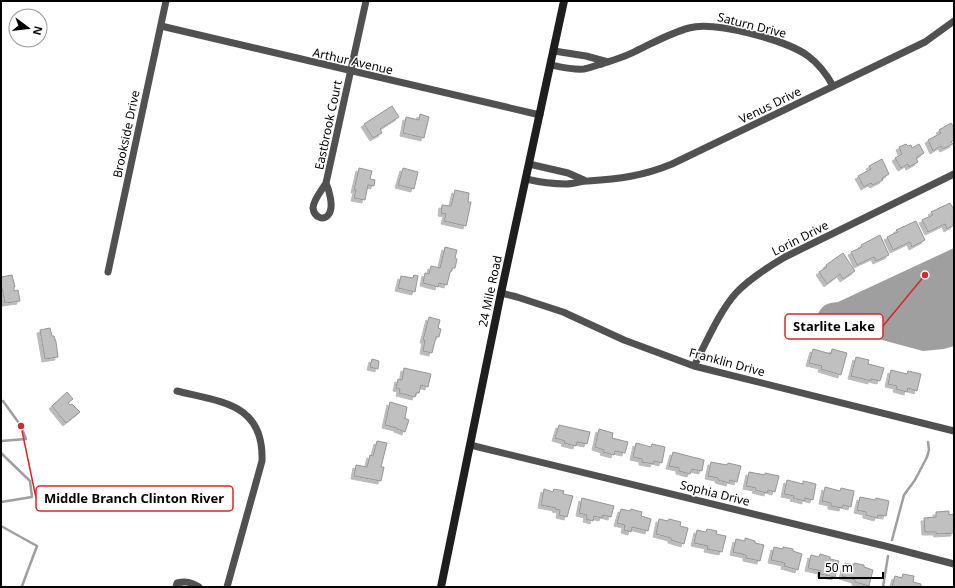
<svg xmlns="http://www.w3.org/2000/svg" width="955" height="588" viewBox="0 0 955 588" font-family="'Noto Sans',sans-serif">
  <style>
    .water { fill: #9f9f9f }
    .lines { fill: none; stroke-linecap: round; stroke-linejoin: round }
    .stream { stroke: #9f9f9f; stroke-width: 2.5 }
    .building { fill: #c0c0c0; stroke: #959595; filter: url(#shadow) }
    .street { stroke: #515151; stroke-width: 7 }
    .secondary { stroke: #1e1e1e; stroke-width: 8 }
    .labels { text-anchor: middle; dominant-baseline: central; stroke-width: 3; stroke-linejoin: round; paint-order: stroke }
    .street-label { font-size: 12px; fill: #000; stroke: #fff }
    .leader { fill: none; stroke: #d62828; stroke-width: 1.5 }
    .callout-dot { fill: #d62828; stroke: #fff; stroke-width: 1.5 }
    .callout { fill: #fff; stroke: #d62828; stroke-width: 1.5 }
    .callout-label { font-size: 13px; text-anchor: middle; font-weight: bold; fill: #000 }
  </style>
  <defs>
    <filter id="shadow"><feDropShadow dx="-3" dy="3" stdDeviation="0" flood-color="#0004"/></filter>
  </defs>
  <rect width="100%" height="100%" fill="#fff"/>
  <path class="water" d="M954,248V346L944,349L923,351L819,323L817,316C822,305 826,303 838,302Z"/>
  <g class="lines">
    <path class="stream" d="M1,401H3L21,426L26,439L1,441
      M1,453L30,481L32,497L1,502
      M1,526L37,546L22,586L23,587
      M892,540L904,495L915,480L927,457L929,450L928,442
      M883,587L888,556"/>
  </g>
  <path class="building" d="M392,106L399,117L380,129L382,133L373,138L364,124Z
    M420,114L429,117L424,138L403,133L406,117L419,120Z
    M951,123L954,128V140L951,142L953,144L943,149L941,146L933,151L928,140L941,133L939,130Z
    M906,144L908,146L911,145L912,148L919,144L924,153L916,158L918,162L909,167L908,164L901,168L895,158L902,154L899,147Z
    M882,159L889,174L882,178L883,180L873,185L871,183L864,187L858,176L871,169L869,166Z
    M359,168L372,171L370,179L375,180L374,186L368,185L365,200L354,198L356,190H354Z
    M403,168L418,172L414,189L398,185Z
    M455,190L469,193L468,202H471L466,226L444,221L446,214L441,213L442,205L451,206Z
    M950,203L954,210V225L947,229L945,224L928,232L922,220L933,215L931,212Z
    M916,221L925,240L912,247L910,242L893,250L887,237L898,232L896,230Z
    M880,235L889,255L876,261L874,257L857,265L851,252L862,247L861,245Z
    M445,247L457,250L455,258L457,259L455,268H452L451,272H450L447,285L439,283L438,287L423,283L425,273L429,274L431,266L440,268Z
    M843,253L855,271L843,279L840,274L827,284L819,272L827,267L826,265Z
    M12,275L15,287H14V291L18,290L20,301L5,303L2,288H1V277Z
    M414,275L418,276L415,292L398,288L401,276L413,278Z
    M429,317L440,320L438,328L441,329L439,337H436L432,353L423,351L425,340H423Z
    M50,328L52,336H54L56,342L58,357L45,359L40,330Z
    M813,349L831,354L832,349L847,353L841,375L821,369L822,366L809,363Z
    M856,357L869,360L868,364L884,368L880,381L871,379V381L851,376Z
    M372,359L379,361L378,369L370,367Z
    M404,368L431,374L428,387L421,385L419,393H416L415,397L399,393L400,389L396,388L398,379L402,380Z
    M891,370L907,374L908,371L921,374L917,391L908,388L907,392L896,389L897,386L888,384Z
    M67,392L73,399L68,403L70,405L72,404L80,412L66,423L52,406Z
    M390,402L407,407L405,418H404L409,420L405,432L397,429V428L385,425Z
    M559,425L590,432L587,444L577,442L576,446L564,443L565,441L555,438Z
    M599,429L613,433L612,438L628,442L625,453L615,451L614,455L603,452L604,450L595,447Z
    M377,441L387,443L381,467H384L381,481L354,476L356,465L367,467L370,455L373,456Z
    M636,443L651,447L652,444L665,447L662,463L654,461L653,464L642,462V459L633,457Z
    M673,452L704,460L702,471L692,469L690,474L679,471V468L669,466Z
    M711,462L727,465L728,463L741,466L737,482L730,480L729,483L718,480V478L708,476Z
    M749,472L765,475V473L779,476L775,492L768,490L767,493L755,490L756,488L746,486Z
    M787,480L803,484V481L816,484L813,500L805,498V501L793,498L794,496L784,494Z
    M825,487L840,491L841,488L854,491L851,507L843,505L842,508L831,506V503L822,501Z
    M544,489L553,492L554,489L564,491L563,494L573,496L567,517L559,515L560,510L555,509L556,508L541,505Z
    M860,497L875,500L876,498L889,501L886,516L878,515L877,518L866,515V512L857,510Z
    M582,498L614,506L611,517L603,515L602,518L594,516L593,521L586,519L587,515L579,513Z
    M621,509L630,511L631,509L642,512L641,516L651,519L648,531L632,527L631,532L624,530L625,525L617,523Z
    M949,511V515L954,514V533L937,534L936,532H925L924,518L936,517V512Z
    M659,519L668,521L669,519L681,522L680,526L688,528L684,544L671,540V538L656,534Z
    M707,529L717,531L716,534L726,536L722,552L707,549L708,546L694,543L697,530L706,532Z
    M745,538L755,541V543L764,545L760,561L746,558V555L733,552L736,539L745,541Z
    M774,547L783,549V547L793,549V551L802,554L798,570L784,566L785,563L771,560Z
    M820,554L830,557V559L839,561L835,577L820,574L821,571L808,568L811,555L819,557Z
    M845,563L854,565V563L864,565V567L873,570L869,586L855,582V580L842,576Z
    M903,574L914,576L913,582L921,584V587H892L895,576L902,578Z"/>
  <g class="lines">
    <path class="street" d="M161,26L540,115
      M554,51L586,56L608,62
      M551,65C561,67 573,70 584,69C590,68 596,65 602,64C613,60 625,57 636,51C653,43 670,33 689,28C714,21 787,40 808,56C819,64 827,75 833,86
      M529,164L568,173L586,181
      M526,179C539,182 553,184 566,184C573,184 581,181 588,181C619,179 643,176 672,164L925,42L954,21
      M326,183C329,190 334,207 329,214C324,222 314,217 313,208C313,200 322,190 326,183L366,1
      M108,272L166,1
      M501,293L517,297L563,312L624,340L694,366L954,431
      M694,366C706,343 719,312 736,293C750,278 768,267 785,257L954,174
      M177,391C221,402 264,403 262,461L227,587
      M470,445L885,546L954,564
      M176,587L177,583C186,581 191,582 199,587"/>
    <path class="secondary" d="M441,587L501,293L564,1"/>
  </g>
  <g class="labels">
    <g class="street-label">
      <text transform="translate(752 25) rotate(14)">Saturn Drive</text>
      <text transform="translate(353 61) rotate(13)">Arthur Avenue</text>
      <text transform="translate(770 105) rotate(-26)">Venus Drive</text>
      <text transform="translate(328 125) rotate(-78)">Eastbrook Court</text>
      <text transform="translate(126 134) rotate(-78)">Brookside Drive</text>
      <text transform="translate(800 238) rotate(-27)">Lorin Drive</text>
      <text transform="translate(490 291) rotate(-78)">24 Mile Road</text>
      <text transform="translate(727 362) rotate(15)">Franklin Drive</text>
      <text transform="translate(715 493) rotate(14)">Sophia Drive</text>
    </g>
  </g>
  <path class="leader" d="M925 275L883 326M21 426L36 498"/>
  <g class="callout-dot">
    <circle cx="925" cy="275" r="4"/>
    <circle cx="21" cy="426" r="4"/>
  </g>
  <g class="callout">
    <rect x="785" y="314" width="98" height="25" rx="4"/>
    <rect x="36" y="486" width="197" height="25" rx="4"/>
  </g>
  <g class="callout-label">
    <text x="834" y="331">Starlite Lake</text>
    <text x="134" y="503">Middle Branch Clinton River</text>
  </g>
  <rect width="955" height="588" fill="none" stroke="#000000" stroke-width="4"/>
  <g transform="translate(28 28) rotate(105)"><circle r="19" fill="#ffffff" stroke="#999999"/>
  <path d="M0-3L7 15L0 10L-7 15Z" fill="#000000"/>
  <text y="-6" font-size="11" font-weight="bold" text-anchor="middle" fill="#000000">N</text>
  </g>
  <path d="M819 572v6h64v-6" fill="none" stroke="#000000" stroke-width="2"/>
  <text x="825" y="572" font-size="12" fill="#000000" stroke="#ffffff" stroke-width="3" paint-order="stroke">50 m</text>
</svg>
